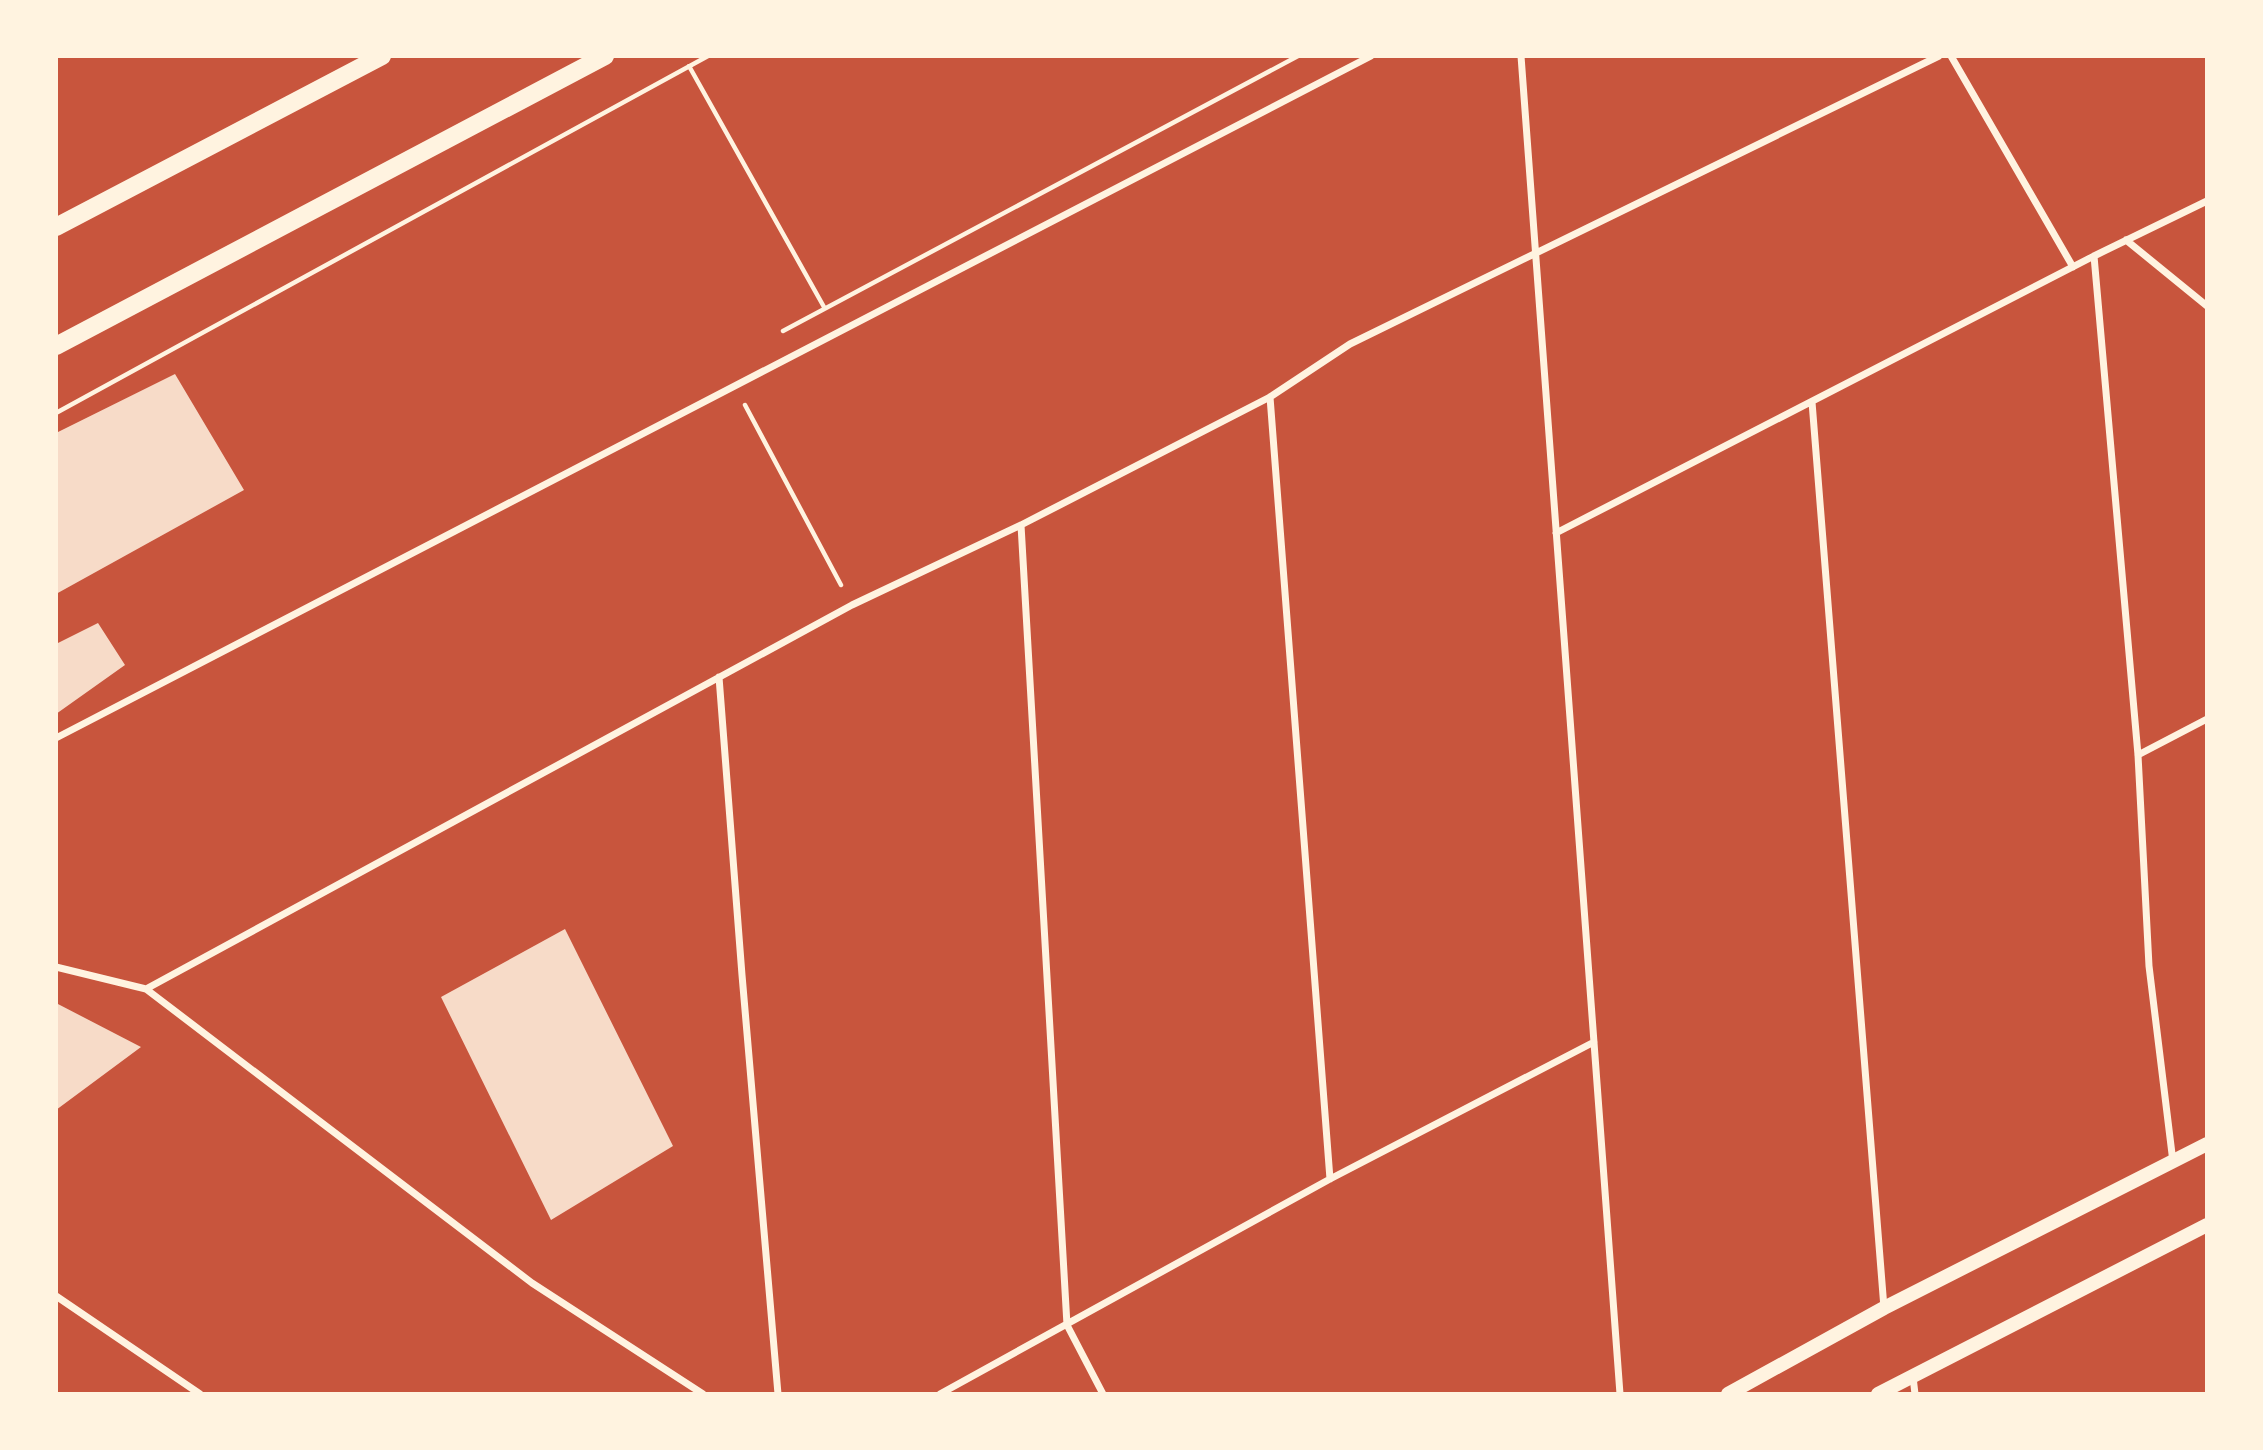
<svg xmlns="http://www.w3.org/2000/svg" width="2263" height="1450" viewBox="0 0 2263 1450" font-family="Signika,sans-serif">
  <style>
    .building { fill: #f7dbc8 }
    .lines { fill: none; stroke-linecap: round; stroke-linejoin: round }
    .path { stroke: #fff3e0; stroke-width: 4.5 }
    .minor { stroke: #fff3e0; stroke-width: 7 }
    .secondary { stroke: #fff3e0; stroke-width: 14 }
    .primary { stroke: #fff3e0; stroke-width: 18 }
  </style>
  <rect width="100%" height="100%" fill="#c8553d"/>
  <path class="building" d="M175,374L244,490L56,594V433Z
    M98,623L125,665L56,714V644Z
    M565,929L673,1146L551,1220L441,997Z
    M56,1003L141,1047L56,1110Z"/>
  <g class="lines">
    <path class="path" d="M689,66L824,307
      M783,331L1298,56
      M745,405L841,585
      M56,413L708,56"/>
    <path class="minor" d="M1521,56L1620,1394
      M1951,56L2073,267
      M2126,240L2207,306
      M2094,256L2138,755L2149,966L2173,1162
      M1270,397L1330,1179
      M1812,402L1884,1308
      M1021,525L1067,1325L1103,1394
      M1556,533L2094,256L2207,201
      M719,677L742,975L778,1394
      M56,738L1371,56
      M2138,755L2207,719
      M56,967L146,989L532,1283L703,1394
      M146,989L852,605L1021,525L1270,397L1350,344L1939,56
      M56,1296L200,1394
      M1913,1377L1915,1394
      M940,1394L1330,1179L1594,1042"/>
    <path class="secondary" d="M1728,1394L1884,1308L2207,1144
      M1878,1394L2207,1225"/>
    <path class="primary" d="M56,227L382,56
      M56,346L605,56"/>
  </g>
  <rect width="2263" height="1450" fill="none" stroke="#fff3e0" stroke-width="116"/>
</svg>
